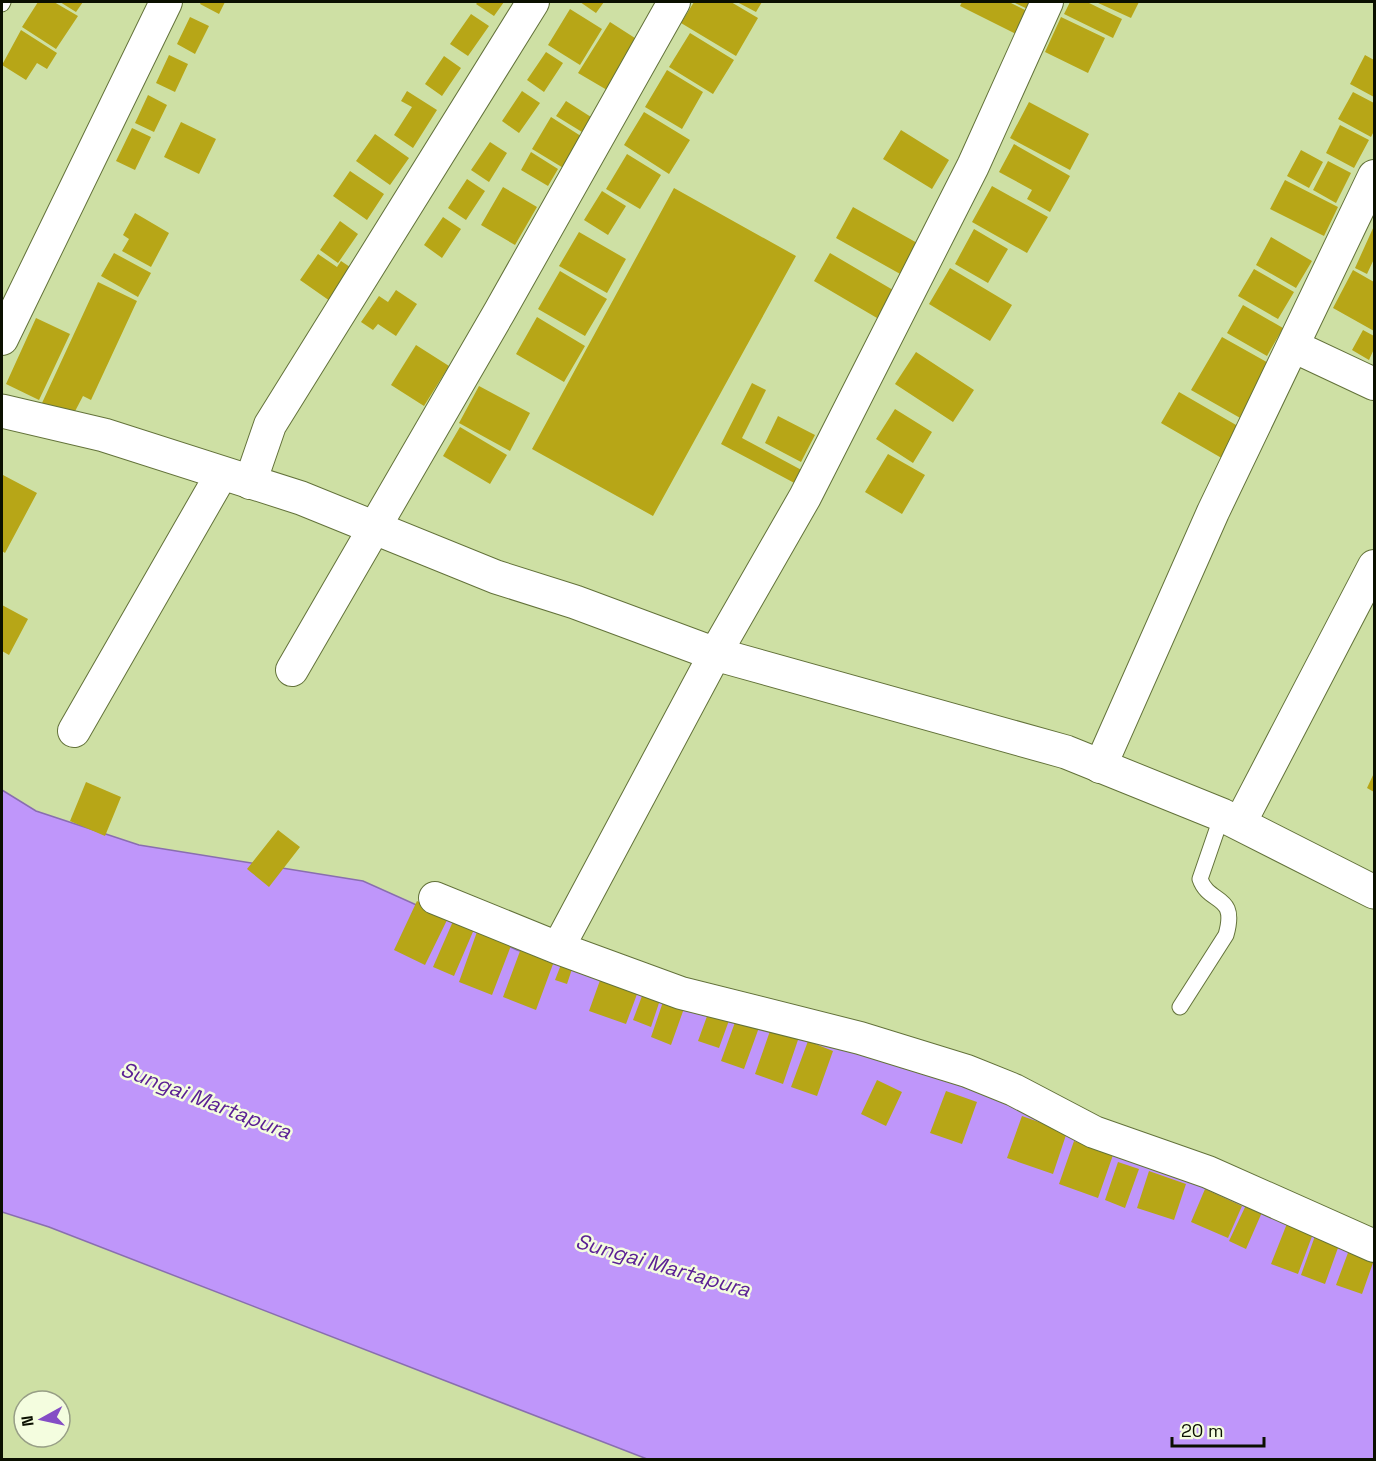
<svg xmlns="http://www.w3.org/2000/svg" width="1376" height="1461" viewBox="0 0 1376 1461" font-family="'Space Grotesk',sans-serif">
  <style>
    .water { fill: #bf96fa; stroke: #896eaf; stroke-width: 1.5 }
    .building { fill: #b7a617 }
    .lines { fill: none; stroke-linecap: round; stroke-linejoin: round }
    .service-casing { stroke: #63723a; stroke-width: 17 }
    .minor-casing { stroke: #63723a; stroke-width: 34 }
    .tertiary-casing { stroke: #63723a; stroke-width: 35 }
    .service { stroke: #fff; stroke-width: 15 }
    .minor { stroke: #fff; stroke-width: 32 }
    .tertiary { stroke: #fff; stroke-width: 33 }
    .labels { text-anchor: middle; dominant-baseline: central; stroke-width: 5; stroke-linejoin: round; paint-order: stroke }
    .water-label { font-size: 21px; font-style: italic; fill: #5b2094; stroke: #f4fddf }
  </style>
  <rect width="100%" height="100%" fill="#cee0a4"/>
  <path class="water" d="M2,790L36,811L139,845L363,881L517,950L666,997L957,1080L1374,1259V1459H647L49,1227L2,1212Z"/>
  <path class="building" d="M38,2H54L78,16L56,49L22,27Z
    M60,2H83L76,12Z
    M201,2H225L219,14L200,4Z
    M478,2H504L494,16L476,4Z
    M580,2H604L596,13Z
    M694,2H731L758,18L736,56L681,23Z
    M737,2H762L756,12Z
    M962,2H1009L1031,13L1020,36L960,6Z
    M1013,2H1039L1034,12Z
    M1070,2H1087L1122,19L1113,38L1064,14Z
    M1096,2H1139L1131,18Z
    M570,9L602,29L580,65L548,45Z
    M471,14L489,26L468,56L450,44Z
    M190,17L209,26L195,54L177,44Z
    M1061,17L1105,38L1088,73L1045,52Z
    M610,22L638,40L607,90L578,73Z
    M21,30L57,53L47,69L37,63L26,80L2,65Z
    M690,33L734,60L713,94L669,67Z
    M546,52L563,63L544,92L527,80Z
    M169,55L188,64L175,92L156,83Z
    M1365,55L1374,60V97L1350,84Z
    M444,56L461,68L442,96L425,84Z
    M667,70L703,92L682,129L645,107Z
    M407,91L437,110L413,148L394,135L412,107L401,101Z
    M522,91L540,103L519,133L502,121Z
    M1353,92L1374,103V131L1371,137L1338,119Z
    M148,95L167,105L154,132L135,123Z
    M566,101L591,117L582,132L556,116Z
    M1029,102L1089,134L1070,170L1010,138Z
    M644,112L690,140L669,174L624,145Z
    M551,117L584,138L565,169L532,149Z
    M181,122L216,139L199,174L164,157Z
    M1340,125L1369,140L1354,168L1326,153Z
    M132,128L151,137L135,170L116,161Z
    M901,130L949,160L932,189L883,159Z
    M375,134L409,158L390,185L356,161Z
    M490,142L507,153L489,182L471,170Z
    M1014,144L1070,176L1050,212L1027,199L1032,190L999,172Z
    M1301,150L1323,162L1309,188L1287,176Z
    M531,152L558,169L548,186L521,170Z
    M627,154L661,175L640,209L606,189Z
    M1328,161L1351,173L1336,203L1313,190Z
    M350,171L384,194L367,220L333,196Z
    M467,179L485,191L466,220L448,208Z
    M1285,180L1338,207L1324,236L1270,209Z
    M992,186L1048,217L1027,253L972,222Z
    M503,187L537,207L515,245L481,225Z
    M674,188L796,256L653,516L532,449Z
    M602,191L626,206L608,235L584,220Z
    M853,207L919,244L902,275L836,238Z
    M135,213L169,233L151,267L122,251L129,239L123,235Z
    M443,217L461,229L442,258L424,245Z
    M340,221L358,234L338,263L320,250Z
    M1374,226V259L1367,274L1355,268Z
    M974,229L1008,249L988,283L955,264Z
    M579,232L626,259L607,293L559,266Z
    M1271,237L1312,261L1296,288L1256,265Z
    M114,253L151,273L138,297L101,276Z
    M830,253L893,290L877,318L814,281Z
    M318,254L337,267L341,261L353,269L330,301L300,280Z
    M950,268L1012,305L990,341L929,304Z
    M1254,269L1294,292L1278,319L1238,296Z
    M1353,270L1374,282V331L1333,308Z
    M560,271L607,299L585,336L538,309Z
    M98,282L137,301L91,400L83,396L72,417L42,403Z
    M396,290L417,304L396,336L378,324L373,330L361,322L379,296L388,302Z
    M1243,305L1283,328L1267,356L1227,333Z
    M537,317L585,346L564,382L516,354Z
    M36,318L70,334L39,400L6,384Z
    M1363,330L1374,336V349L1369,360L1352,350Z
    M1222,337L1272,365L1242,419L1191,390Z
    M416,345L449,366L424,406L391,385Z
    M916,352L974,390L953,422L895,384Z
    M752,383L766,390L742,438L807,473L800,486L721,444Z
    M479,386L530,413L510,451L459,423Z
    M1179,392L1243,429L1225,460L1161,423Z
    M895,409L932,432L913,463L876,439Z
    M778,416L815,435L801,462L765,443Z
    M460,427L507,455L490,484L443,456Z
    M888,454L925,475L902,514L865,492Z
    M3,475L37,493L5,553L2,551Z
    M2,605L28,619L9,655L2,651Z
    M1374,773V792L1367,788Z
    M86,782L121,797L105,836L70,821Z
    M278,830L300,847L269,887L247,869Z
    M417,901L449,916L425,965L394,950Z
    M454,919L475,927L454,976L433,967Z
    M478,929L512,943L492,995L459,982Z
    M523,943L556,956L536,1010L503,997Z
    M562,962L573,966L567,984L555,980Z
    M603,972L640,986L626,1024L589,1011Z
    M645,988L662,994L651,1027L633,1020Z
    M666,993L687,1000L671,1045L651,1037Z
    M710,1008L731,1015L719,1048L698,1041Z
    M738,1014L761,1022L744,1069L721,1061Z
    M771,1028L799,1037L783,1084L755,1074Z
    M808,1041L833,1051L817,1096L791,1087Z
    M877,1080L902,1092L886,1126L861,1114Z
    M946,1091L977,1102L962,1144L930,1133Z
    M1022,1116L1067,1132L1053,1174L1007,1158Z
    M1074,1141L1113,1155L1098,1198L1059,1184Z
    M1118,1162L1139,1169L1125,1208L1105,1200Z
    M1149,1171L1186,1184L1174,1220L1137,1208Z
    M1205,1189L1242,1206L1228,1238L1191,1222Z
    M1247,1203L1263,1210L1246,1249L1229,1241Z
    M1288,1221L1314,1231L1298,1274L1271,1264Z
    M1315,1236L1339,1245L1325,1284L1301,1275Z
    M1349,1250L1374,1260L1362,1294L1336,1285Z"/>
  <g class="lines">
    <defs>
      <path id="service" d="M2,4L3,2
        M1180,1007L1226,935C1238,893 1209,905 1200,879L1222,815"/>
      <path id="minor" d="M2,339L166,2
        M1293,346L1374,384
        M250,483L270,425L533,2
        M292,670L500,311L674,2
        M74,731L221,475
        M1100,767L1213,512L1374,176
        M1240,823L1374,566
        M435,898L558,948L715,654L805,497L973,166L1047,2
        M558,948L681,993L860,1038L967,1071L1014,1090L1094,1132L1208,1172L1374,1246"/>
      <path id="tertiary" d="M2,411L104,435L301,498L496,577L575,602L715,654L1066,752L1222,815L1374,892"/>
    </defs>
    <use href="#service" class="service-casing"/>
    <use href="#minor" class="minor-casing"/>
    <use href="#tertiary" class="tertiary-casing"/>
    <use href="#service" class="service"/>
    <use href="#minor" class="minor"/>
    <use href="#tertiary" class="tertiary"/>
  </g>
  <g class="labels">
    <g class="water-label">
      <text transform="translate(206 1100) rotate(21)">Sungai Martapura</text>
      <text transform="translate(663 1265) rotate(16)">Sungai Martapura</text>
    </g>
  </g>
  <rect width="1376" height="1461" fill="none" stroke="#0b1000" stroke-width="6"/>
  <g transform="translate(42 1419) rotate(262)"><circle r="28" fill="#f4fddf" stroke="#979e86" stroke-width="1.5"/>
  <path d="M0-4.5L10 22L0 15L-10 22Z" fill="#844dc5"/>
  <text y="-9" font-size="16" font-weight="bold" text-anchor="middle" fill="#0b1000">N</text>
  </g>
  <path d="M1172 1437v9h92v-9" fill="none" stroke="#0b1000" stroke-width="3"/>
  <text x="1181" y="1437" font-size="18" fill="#0b1000" stroke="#f4fddf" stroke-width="4.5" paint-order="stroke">20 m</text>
</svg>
